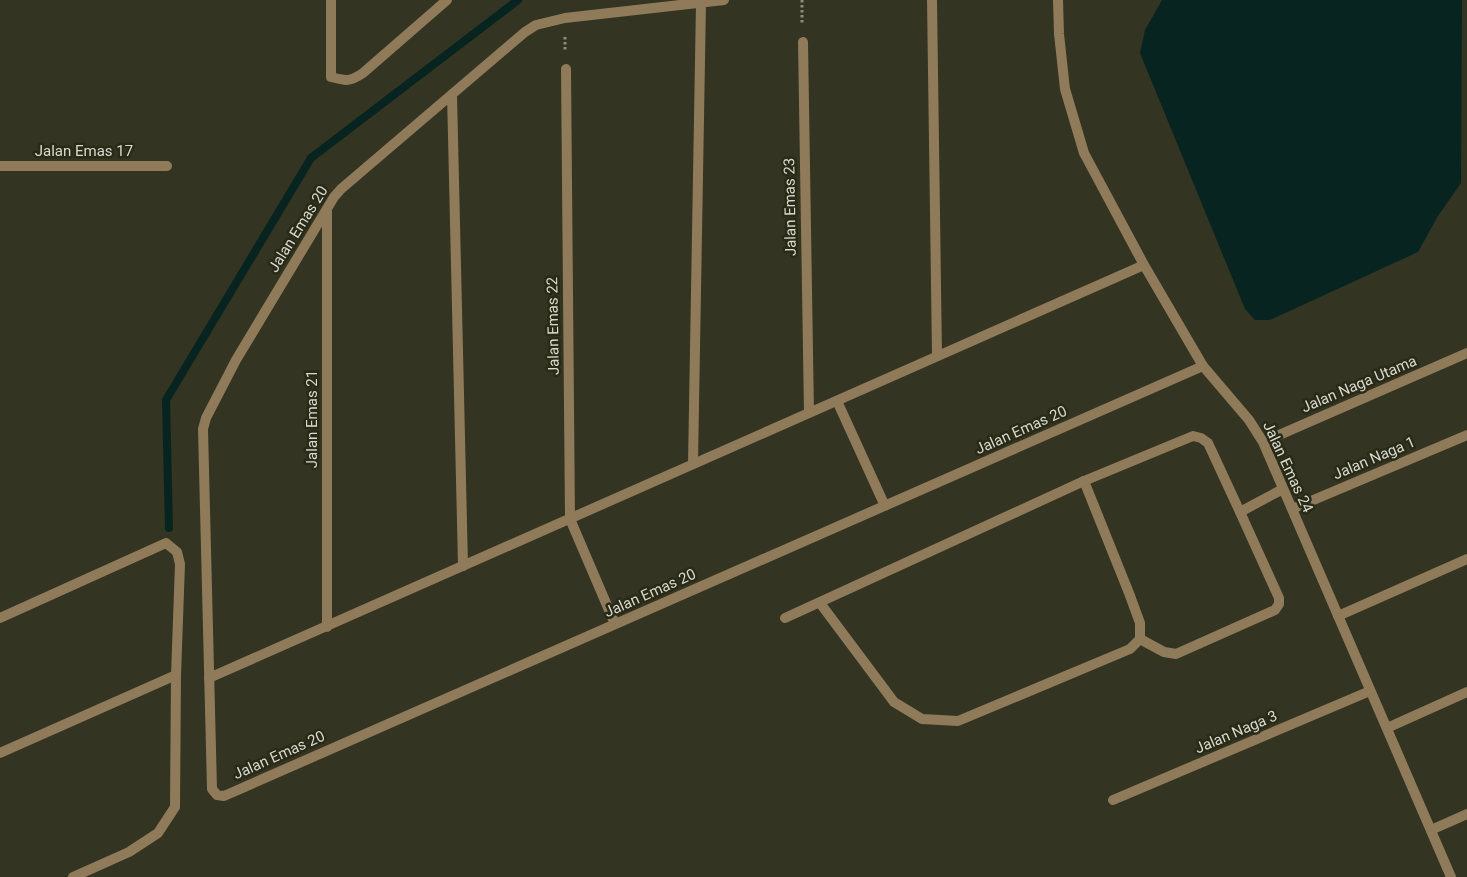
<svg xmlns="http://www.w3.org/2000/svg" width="1467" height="877" viewBox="0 0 1467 877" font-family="Roboto,sans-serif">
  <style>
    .water { fill: #082420 }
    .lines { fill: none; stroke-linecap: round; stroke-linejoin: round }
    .stream { stroke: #082420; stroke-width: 8 }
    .path { stroke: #8c8d7e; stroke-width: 3; stroke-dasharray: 2.5 2.5; stroke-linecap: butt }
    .lane { stroke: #8f7a5a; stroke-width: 10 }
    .street { stroke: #8f7a5a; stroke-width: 10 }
    .labels { text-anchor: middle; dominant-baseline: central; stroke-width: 5; stroke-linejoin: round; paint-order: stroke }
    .street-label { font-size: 15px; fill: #d9dace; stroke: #292a17 }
  </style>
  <rect width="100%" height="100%" fill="#333421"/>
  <path class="water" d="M1162,0H1462L1461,183L1438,216L1418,252L1270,320H1255L1245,309L1140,53L1145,30Z"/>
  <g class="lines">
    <path class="stream" d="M169,528L166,400L311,158L518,0"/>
    <path class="path" d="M802,0V24
      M565,37V51"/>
    <path class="lane" d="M724,0L565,18L536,25L525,32L341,189L334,197L236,360L206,418L203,429L212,789L217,795L224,796L1203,366
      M932,0L937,356
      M452,94L463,566
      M837,401L885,506
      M693,464L701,3
      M570,519L615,624
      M820,603L894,702L922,719L958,721L1130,649L1140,639V623L1129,593L1084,481
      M1338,616L1467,559
      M0,618L166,543L177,552L180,564L176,675L175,807L158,833L129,852L73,877
      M1140,639L1164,652L1176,654L1275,610L1279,604V598L1240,512
      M1431,830L1467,814"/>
    <path class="street" d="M331,0V77C346,81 350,82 363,73L447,0
      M1058,0L1059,34L1065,89L1084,153L1144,265L1203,366L1249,420L1263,442L1451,877
      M803,42L809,413
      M566,69L570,519
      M0,166H167
      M327,211V627
      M1263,442L1467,353
      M1292,509L1467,435
      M785,618L1084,481L1193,436L1201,438L1208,443L1240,512L1283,489
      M209,678L1144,265
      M1387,728L1467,692
      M0,753L176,675
      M1113,800L1370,691"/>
  </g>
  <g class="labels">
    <g class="street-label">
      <text x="84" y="151">Jalan Emas 17</text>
      <text transform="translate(790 207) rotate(-91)">Jalan Emas 23</text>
      <text transform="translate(298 229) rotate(-58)">Jalan Emas 20</text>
      <text transform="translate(553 326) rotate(-91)">Jalan Emas 22</text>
      <text transform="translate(1359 384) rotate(-23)">Jalan Naga Utama</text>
      <text transform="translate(312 419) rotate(-90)">Jalan Emas 21</text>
      <text transform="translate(1021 430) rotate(-24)">Jalan Emas 20</text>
      <text transform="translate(1374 458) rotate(-23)">Jalan Naga 1</text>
      <text transform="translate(1288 467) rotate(65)">Jalan Emas 24</text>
      <text transform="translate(650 593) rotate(-24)">Jalan Emas 20</text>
      <text transform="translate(1236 732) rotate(-23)">Jalan Naga 3</text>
      <text transform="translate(279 755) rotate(-24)">Jalan Emas 20</text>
    </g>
  </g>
</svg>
